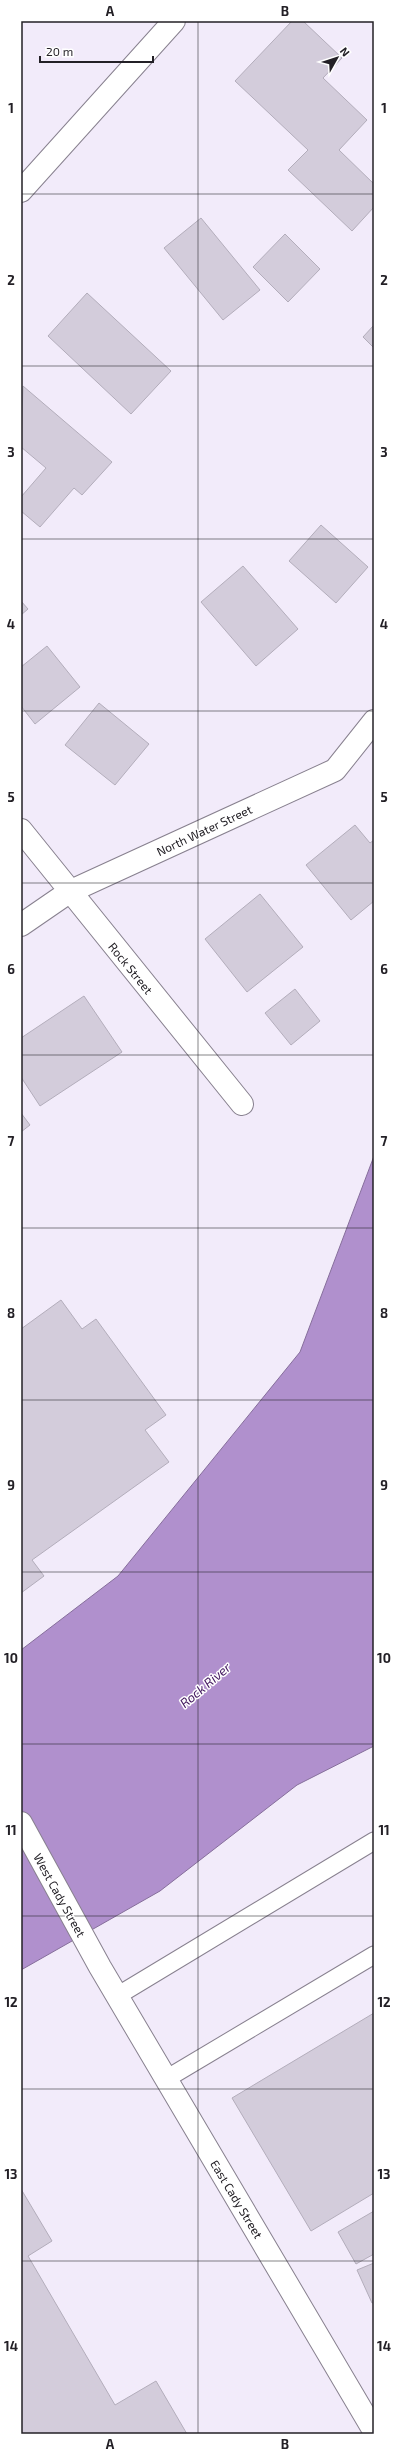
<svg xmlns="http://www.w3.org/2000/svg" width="395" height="2455" viewBox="0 0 395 2455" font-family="'Exo 2',sans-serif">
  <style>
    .water { fill: #b090cd; stroke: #866e9b }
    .building { fill: #d3ccdb; stroke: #b3adbb }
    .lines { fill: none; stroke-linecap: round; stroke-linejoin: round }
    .service-casing { stroke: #88818f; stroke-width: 19 }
    .minor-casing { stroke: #88818f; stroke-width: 24 }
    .service { stroke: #fff; stroke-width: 17 }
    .minor { stroke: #fff; stroke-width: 22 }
    .grid { fill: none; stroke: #232026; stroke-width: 1; stroke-opacity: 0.55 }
    .labels { text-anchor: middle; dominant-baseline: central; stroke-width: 3; stroke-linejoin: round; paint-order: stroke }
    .street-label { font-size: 12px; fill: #232026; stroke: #fff }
    .water-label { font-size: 13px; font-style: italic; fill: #41165e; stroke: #fff }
    .neatline { fill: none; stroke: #232026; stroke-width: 1.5 }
    .grid-label { font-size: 13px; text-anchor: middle; font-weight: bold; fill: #232026 }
  </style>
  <rect width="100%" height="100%" fill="#f2ebfa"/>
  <path class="water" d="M374,1156V1746L297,1785L160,1891L21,1970V1650L118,1576L300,1352Z"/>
  <path class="building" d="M292,21H303L342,58L323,78L367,120L339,150L374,184V207L352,231L288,170L308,150L235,81Z
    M201,218L260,290L223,320L164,248Z
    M285,234L320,269L288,302L253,267Z
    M87,293L171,371L131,414L48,336Z
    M374,325V348L363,337Z
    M23,386L112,462L82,495L74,488L40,527L21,511V497L46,468L21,447Z
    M321,525L368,567L336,603L289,561Z
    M243,566L298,629L256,666L201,602Z
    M21,601L28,609L21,615Z
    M47,646L80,687L35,724L21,706V667Z
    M99,703L149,744L115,785L65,745Z
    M355,825L370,843L374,840V901L351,920L306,865Z
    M260,894L303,947L247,992L205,939Z
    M295,989L320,1021L291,1045L265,1013Z
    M84,996L122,1052L40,1106L21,1077V1038Z
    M21,1113L30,1125L21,1132Z
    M61,1300L82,1329L96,1319L166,1415L145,1430L169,1462L32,1560L44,1576L21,1593V1329Z
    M374,2013V2193L311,2231L232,2098Z
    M21,2189L52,2241L28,2256L115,2405L156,2381L187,2434H21Z
    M374,2211V2254L356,2264L338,2232Z
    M374,2263V2303H372L357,2270Z"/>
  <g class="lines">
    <defs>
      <path id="service" d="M117,1996L374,1841
        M166,2079L374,1955"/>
      <path id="minor" d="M21,191L174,21
        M21,830L242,1104
        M21,925L69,892L335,770L374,721
        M21,1823L100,1967L374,2431"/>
    </defs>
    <use href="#service" class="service-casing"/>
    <use href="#minor" class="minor-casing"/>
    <use href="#service" class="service"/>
    <use href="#minor" class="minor"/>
  </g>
  <path class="grid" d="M198,21V2434M21,194H374M21,366H374M21,539H374M21,711H374M21,883H374M21,1055H374M21,1228H374M21,1400H374M21,1572H374M21,1744H374M21,1916H374M21,2089H374M21,2261H374"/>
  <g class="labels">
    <g class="street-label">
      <text transform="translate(204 830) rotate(-25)">North Water Street</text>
      <text transform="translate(131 968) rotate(51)">Rock Street</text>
      <text transform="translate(60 1895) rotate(61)">West Cady Street</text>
      <text transform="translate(237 2199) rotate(59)">East Cady Street</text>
    </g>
    <g class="water-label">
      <text transform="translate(205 1685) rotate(-40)">Rock River</text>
    </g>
  </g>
  <rect width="395" height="2455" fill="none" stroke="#ffffff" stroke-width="44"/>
  <g transform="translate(337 58) rotate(51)" stroke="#ffffff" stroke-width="3" paint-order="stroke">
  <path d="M0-3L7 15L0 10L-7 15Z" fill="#232026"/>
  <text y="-6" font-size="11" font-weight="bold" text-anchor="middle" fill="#232026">N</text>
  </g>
  <path d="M40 56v6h113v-6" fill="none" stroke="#232026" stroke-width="2"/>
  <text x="46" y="56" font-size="12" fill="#232026" stroke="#ffffff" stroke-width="3" paint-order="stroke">20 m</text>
  <rect x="22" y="22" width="351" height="2411" class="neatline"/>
  <g class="grid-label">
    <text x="110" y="16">A</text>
    <text x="285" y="16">B</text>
    <text x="11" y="113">1</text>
    <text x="384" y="113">1</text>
    <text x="11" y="285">2</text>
    <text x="384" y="285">2</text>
    <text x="11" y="457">3</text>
    <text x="384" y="457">3</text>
    <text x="11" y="629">4</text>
    <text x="384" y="629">4</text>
    <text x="11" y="802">5</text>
    <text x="384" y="802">5</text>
    <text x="11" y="974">6</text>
    <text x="384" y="974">6</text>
    <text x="11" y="1146">7</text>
    <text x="384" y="1146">7</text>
    <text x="11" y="1318">8</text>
    <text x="384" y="1318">8</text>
    <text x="11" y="1490">9</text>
    <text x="384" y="1490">9</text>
    <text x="11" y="1663">10</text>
    <text x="384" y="1663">10</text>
    <text x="11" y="1835">11</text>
    <text x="384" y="1835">11</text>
    <text x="11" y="2007">12</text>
    <text x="384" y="2007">12</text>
    <text x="11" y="2179">13</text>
    <text x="384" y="2179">13</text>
    <text x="11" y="2351">14</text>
    <text x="384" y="2351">14</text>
    <text x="110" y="2449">A</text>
    <text x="285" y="2449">B</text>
  </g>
</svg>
